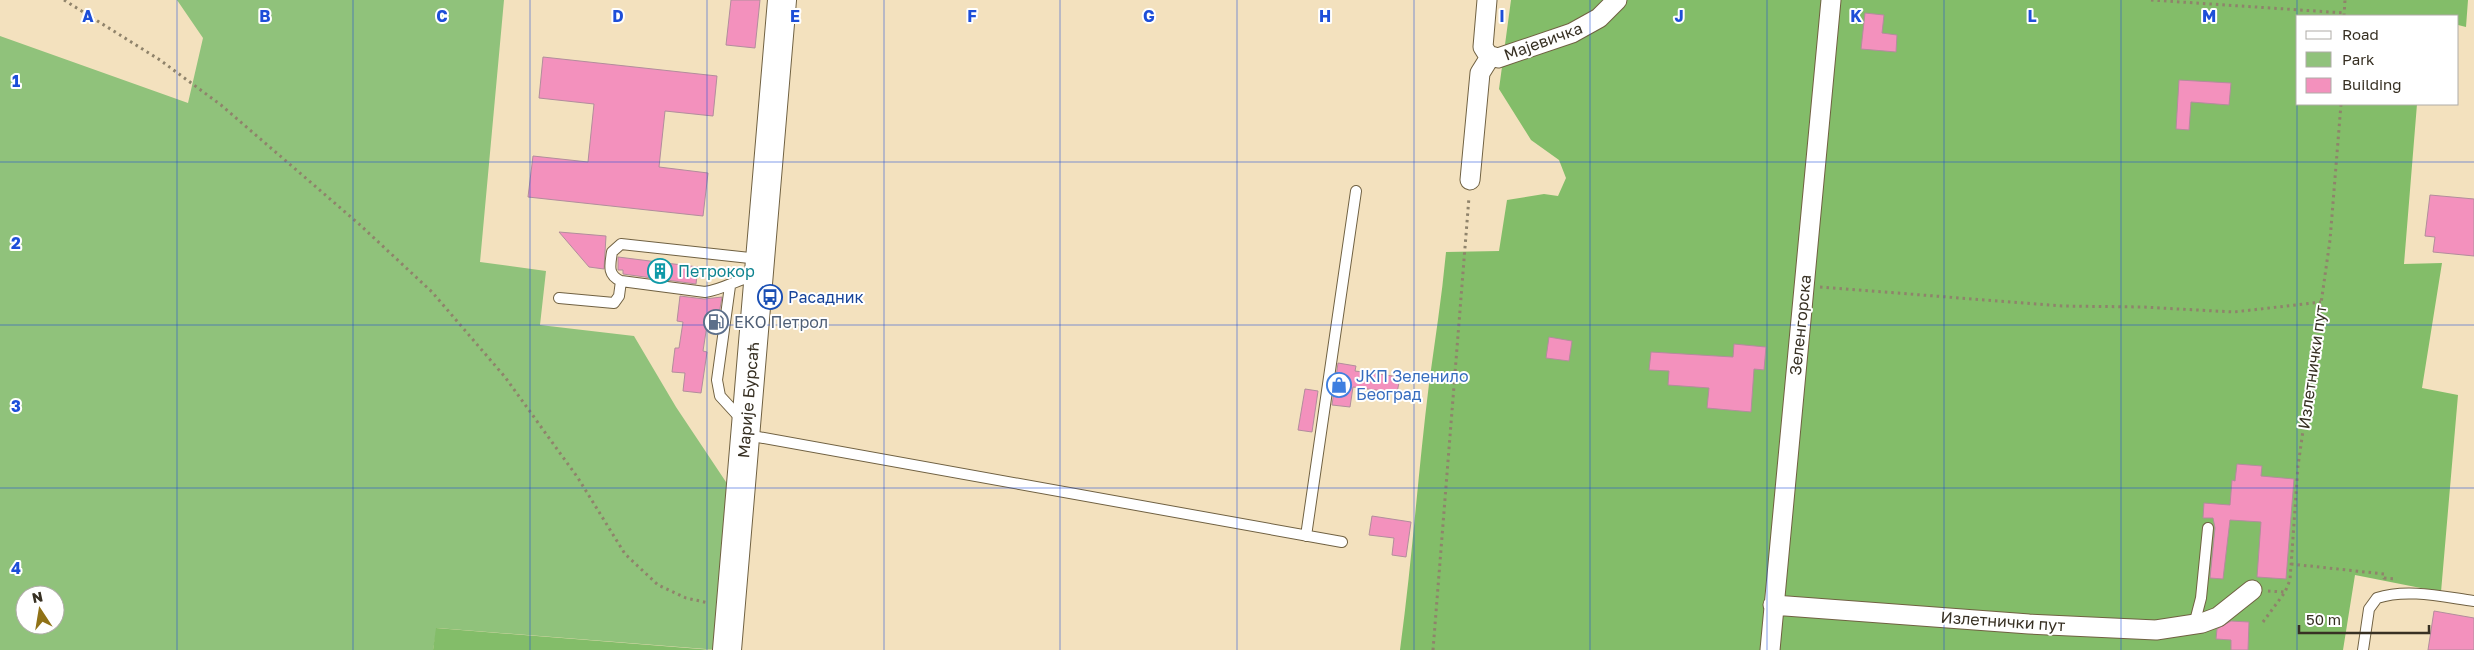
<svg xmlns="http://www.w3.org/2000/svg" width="2474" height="650" viewBox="0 0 2474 650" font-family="'Golos Text',sans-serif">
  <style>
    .green { fill: #90c27b; fill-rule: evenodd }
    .forest { fill: #83bd69 }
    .building { fill: #f391bd; stroke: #b28d9c }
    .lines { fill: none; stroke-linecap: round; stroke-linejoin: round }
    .lane-casing { stroke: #706142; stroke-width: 12 }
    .street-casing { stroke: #706142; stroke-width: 21 }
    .secondary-casing { stroke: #706142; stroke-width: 30 }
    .path { stroke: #8f836b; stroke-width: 3; stroke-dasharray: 2.5 4; stroke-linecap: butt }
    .lane { stroke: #fff; stroke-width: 10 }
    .street { stroke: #fff; stroke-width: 19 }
    .secondary { stroke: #fff; stroke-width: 28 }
    .grid { fill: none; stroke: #1d4ed8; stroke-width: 1; stroke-opacity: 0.55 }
    .labels { text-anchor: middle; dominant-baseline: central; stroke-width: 4; stroke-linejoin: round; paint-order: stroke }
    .street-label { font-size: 16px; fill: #373023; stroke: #fff }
    .culture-label { font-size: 16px; fill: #0d838f; stroke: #fff; text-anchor: start }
    .transit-label { font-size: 16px; fill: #164399; stroke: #fff; text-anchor: start }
    .service-label { font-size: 16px; fill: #4e5e75; stroke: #fff; text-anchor: start }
    .shop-label { font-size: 16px; fill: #366cbe; stroke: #fff; text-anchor: start }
    .grid-label { font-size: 16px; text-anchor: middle; font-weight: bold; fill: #1d4ed8; stroke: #fff; stroke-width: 4; stroke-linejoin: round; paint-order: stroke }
  </style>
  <rect width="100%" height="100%" fill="#f3e1be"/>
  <path class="green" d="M177,0H504L480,262L546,271L540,325L634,336L676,407L730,488L718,650L437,628L433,650H0V36L188,103L203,38ZM25,595H55V625H25Z"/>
  <path class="forest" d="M1511,0H2468L2466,27L2458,25V16H2298V104H2417L2404,264L2442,263L2422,388L2458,395L2441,592L2355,575L2343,650H1400C1412,562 1418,473 1429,384C1435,340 1442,296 1446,252L1499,251L1507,200L1544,194L1558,196L1566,178L1559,160L1531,140L1499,89Z
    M436,628L713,650H433Z"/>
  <path class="building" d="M731,0H760L755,48L726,45Z
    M1865,13L1884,15L1882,33L1897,35L1896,52L1861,49Z
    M543,57L717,76L713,116L665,111L659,167L708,173L703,216L528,197L533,156L588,162L594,104L539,98Z
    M2179,80L2231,83L2229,105L2191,102L2189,130L2176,129Z
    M2430,195L2474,199V256L2433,252L2435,237L2425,236Z
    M559,232L606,236L604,269L589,267Z
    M618,257L698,267L696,284L623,274V270H618Z
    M680,296L704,299L722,297L717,326L707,325L703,351L707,352L701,393L683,391L685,373L672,372L675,348H679L683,322L677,321Z
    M1549,337L1572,341L1569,361L1546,358Z
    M1734,344L1766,347L1764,370L1754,369L1751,412L1707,408L1709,388L1668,385L1669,371L1649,370L1651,352L1733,357Z
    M1338,363L1356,366L1355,371L1400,377L1397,393L1353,387L1350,407L1332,405Z
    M1305,389L1318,391L1312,432L1298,430Z
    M2237,464L2262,466L2261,476L2294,479L2286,579L2257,577L2261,522L2230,520L2223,579L2210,578L2215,528L2213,518H2203L2204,503L2230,505L2232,480L2235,481Z
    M1372,516L1411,522L1406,557L1392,555L1394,538L1369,535Z
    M2434,611L2474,618V650H2428Z
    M2231,621L2249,622L2248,650H2231V640L2216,639L2217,629Z"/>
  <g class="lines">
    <defs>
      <path id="lane" d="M758,275C739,278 725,289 705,292L621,281C607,275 610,265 612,252L621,244L759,259
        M730,286L717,380L720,396L742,420
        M559,298L614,303L619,296L621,281
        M747,435L1342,542
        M1306,536L1356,191
        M2194,625L2201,598L2208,528
        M2363,650L2369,609L2377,598C2407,588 2444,597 2474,601"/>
      <path id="street" d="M1487,0L1483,47L1488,55L1498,58L1572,33L1599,18L1617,0
        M1470,180L1480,73L1490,57
        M1773,605L2029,624L2156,630L2202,623L2218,617L2252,590
        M1770,650L1831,0"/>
      <path id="secondary" d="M727,650L782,0"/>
    </defs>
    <use href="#lane" class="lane-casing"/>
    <use href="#street" class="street-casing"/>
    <use href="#secondary" class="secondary-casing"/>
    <path class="path" d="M64,0L160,60L221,105L359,224L432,292L505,377L578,478L625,554L658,585L686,598L709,603
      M2151,0L2345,13
      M2344,16L2345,0
      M1820,287L2062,306L2142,307L2234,312L2321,302
      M2291,564L2384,574V578L2397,579
      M2268,591L2284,592
      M2263,622L2285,592L2290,580L2298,466L2330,240L2341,104
      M1433,650L1469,197"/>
    <use href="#lane" class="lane"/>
    <use href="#street" class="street"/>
    <use href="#secondary" class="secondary"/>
  </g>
  <path class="grid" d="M177,0V650M353,0V650M530,0V650M707,0V650M884,0V650M1060,0V650M1237,0V650M1414,0V650M1590,0V650M1767,0V650M1944,0V650M2121,0V650M2297,0V650M0,162H2474M0,325H2474M0,488H2474"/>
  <defs>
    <symbol id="building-ring" viewBox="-11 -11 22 22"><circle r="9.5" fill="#fff" stroke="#0f9aa8" stroke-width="1.5"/><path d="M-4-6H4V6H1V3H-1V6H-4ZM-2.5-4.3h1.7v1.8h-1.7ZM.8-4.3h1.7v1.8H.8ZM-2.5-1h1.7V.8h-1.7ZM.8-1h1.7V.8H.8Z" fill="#0f9aa8"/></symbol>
    <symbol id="bus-ring" viewBox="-11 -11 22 22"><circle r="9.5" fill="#fff" stroke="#1a4fb4" stroke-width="1.5"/><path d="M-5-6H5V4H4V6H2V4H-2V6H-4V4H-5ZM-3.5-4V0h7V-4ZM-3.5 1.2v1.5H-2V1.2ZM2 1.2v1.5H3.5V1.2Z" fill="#1a4fb4"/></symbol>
    <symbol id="fuel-ring" viewBox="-11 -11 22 22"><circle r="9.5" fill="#fff" stroke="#5c6f8a" stroke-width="1.5"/><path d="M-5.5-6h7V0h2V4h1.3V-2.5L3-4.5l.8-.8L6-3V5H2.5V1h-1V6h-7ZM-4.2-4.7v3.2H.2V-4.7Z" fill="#5c6f8a"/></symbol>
    <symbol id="shop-ring" viewBox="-11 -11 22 22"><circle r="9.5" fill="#fff" stroke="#3f7fe0" stroke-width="1.5"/><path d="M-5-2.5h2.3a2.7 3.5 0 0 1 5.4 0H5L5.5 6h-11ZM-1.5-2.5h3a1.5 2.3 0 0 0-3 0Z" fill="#3f7fe0"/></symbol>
  </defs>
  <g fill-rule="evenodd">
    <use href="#building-ring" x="646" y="257" width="28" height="28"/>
    <use href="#bus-ring" x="756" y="283" width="28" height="28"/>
    <use href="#fuel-ring" x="702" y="308" width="28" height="28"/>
    <use href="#shop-ring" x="1325" y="371" width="28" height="28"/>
  </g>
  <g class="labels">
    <g class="street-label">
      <text transform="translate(1543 41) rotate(-20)">Мајевичка</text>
      <text transform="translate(1800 325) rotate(-84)">Зеленгорска</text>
      <text transform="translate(2312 367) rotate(-82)">Излетнички пут</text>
      <text transform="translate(748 400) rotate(-85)">Марије Бурсаћ</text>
      <text transform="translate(2003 621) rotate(4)">Излетнички пут</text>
    </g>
    <g class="culture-label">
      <text x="678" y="271">Петрокор</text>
    </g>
    <g class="transit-label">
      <text x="788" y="297">Расадник</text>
    </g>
    <g class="service-label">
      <text x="734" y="322">ЕКО Петрол</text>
    </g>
    <g class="shop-label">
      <text x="1356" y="376">ЈКП Зеленило<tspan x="1356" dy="18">Београд</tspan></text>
    </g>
  </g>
  <g class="grid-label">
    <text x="88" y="22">A</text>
    <text x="265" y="22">B</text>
    <text x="442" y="22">C</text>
    <text x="618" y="22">D</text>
    <text x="795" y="22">E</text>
    <text x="972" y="22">F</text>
    <text x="1149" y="22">G</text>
    <text x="1325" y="22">H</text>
    <text x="1502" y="22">I</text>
    <text x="1679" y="22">J</text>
    <text x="1856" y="22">K</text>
    <text x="2032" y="22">L</text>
    <text x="2209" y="22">M</text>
    <text x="16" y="87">1</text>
    <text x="16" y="249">2</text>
    <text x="16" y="412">3</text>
    <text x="16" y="574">4</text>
  </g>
  <rect x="2296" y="15" width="162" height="90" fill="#ffffff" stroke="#afaca7"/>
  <rect x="2306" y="31" width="25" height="8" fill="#ffffff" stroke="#afaca7"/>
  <text x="2342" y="40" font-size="15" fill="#373023">Road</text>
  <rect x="2306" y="52" width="25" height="15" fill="#90c27b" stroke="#afaca7"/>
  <text x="2342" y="65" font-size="15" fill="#373023">Park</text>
  <rect x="2306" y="78" width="25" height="15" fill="#f391bd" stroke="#afaca7"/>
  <text x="2342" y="90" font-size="15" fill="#373023">Building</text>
  <g transform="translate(40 610) rotate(348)"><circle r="24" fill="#ffffff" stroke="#afaca7"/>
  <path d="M0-4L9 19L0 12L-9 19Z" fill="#907217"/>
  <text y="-8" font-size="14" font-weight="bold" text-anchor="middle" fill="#373023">N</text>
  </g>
  <path d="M2299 625v8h130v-8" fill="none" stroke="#373023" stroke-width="2.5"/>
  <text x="2306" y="625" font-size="15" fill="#373023" stroke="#ffffff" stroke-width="4" paint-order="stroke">50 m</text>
</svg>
